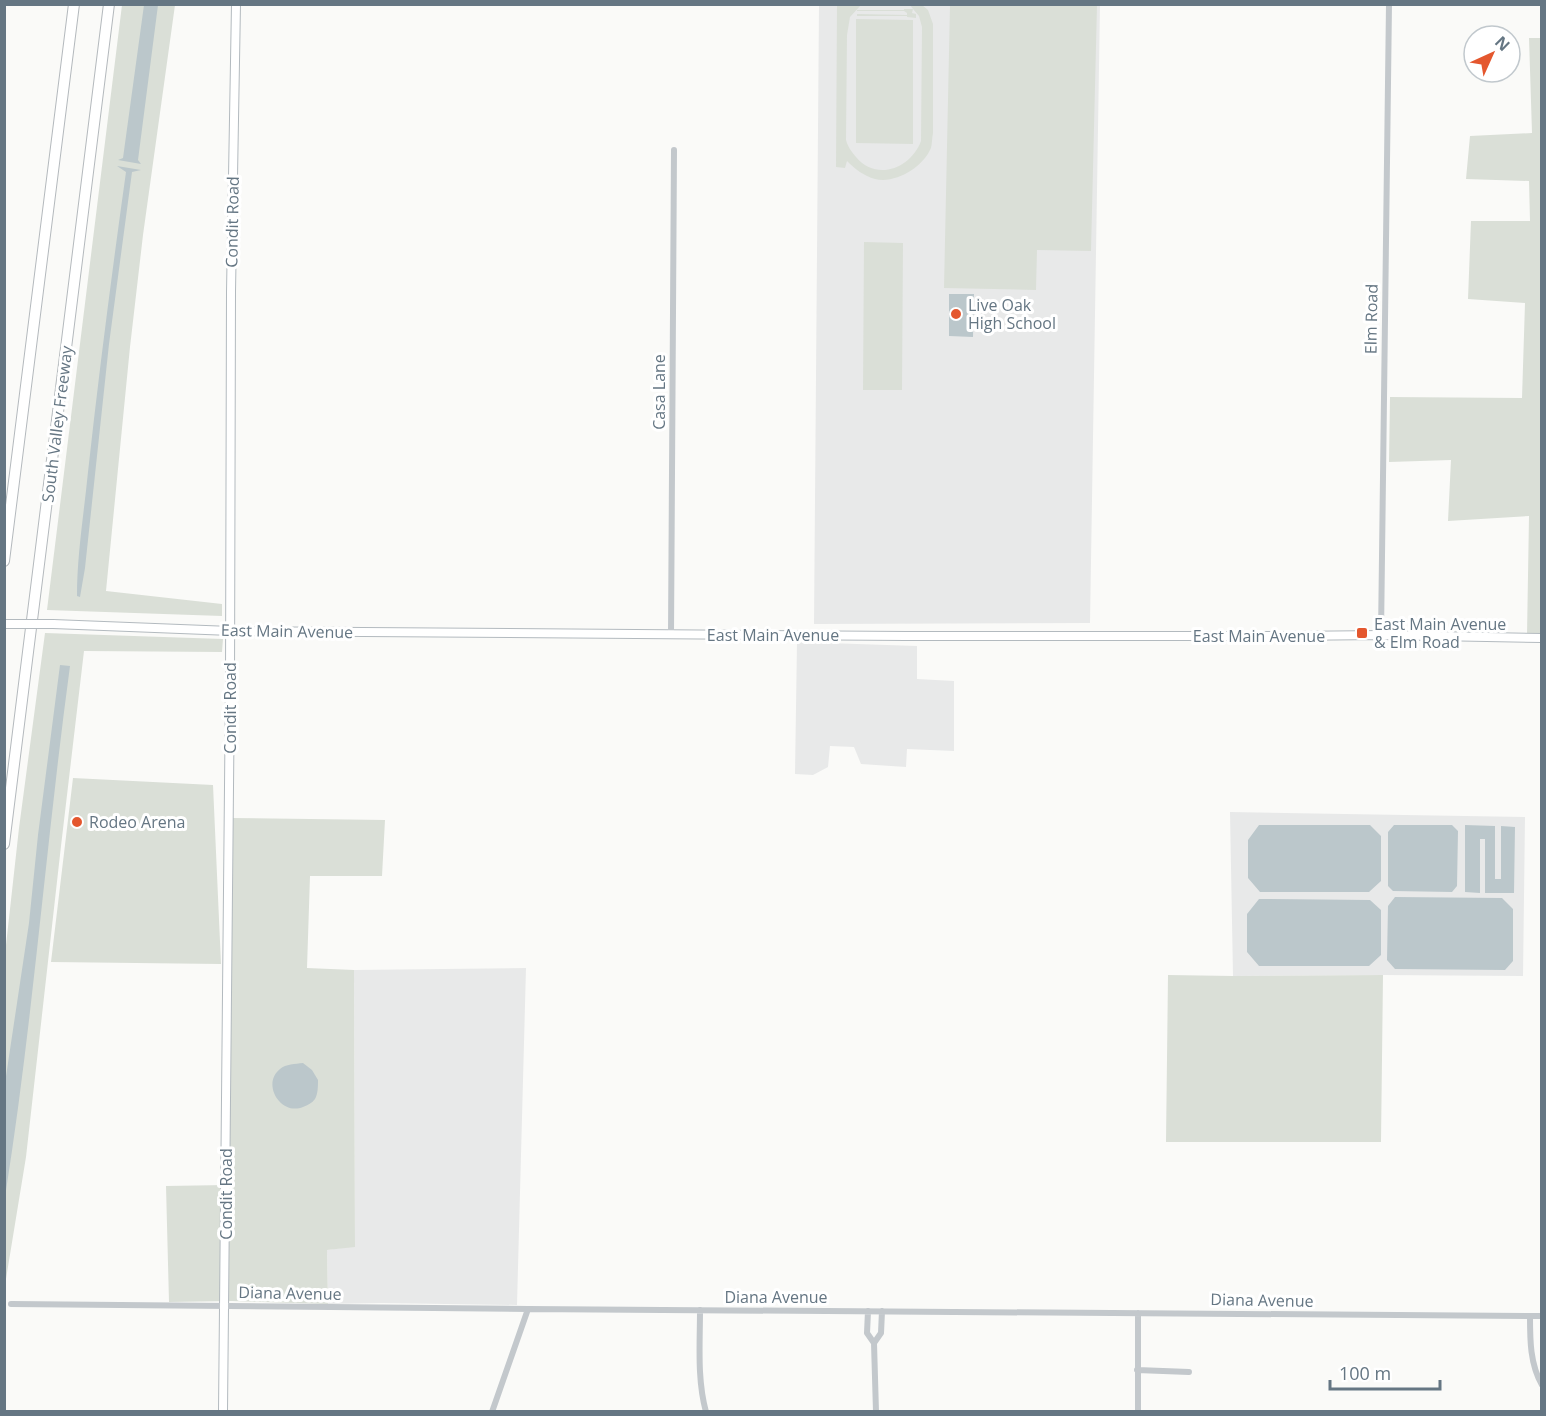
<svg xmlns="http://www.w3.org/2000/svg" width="1546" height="1416" viewBox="0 0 1546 1416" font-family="'Open Sans',sans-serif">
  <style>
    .built { fill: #e8e9e9 }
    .green { fill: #dadfd7 }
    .water { fill: #bbc7cb }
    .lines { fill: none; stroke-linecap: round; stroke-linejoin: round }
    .secondary-casing { stroke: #b3babf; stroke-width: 10 }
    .highway-casing { stroke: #b4b9bd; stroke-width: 12 }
    .street { stroke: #c3c8cc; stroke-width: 6 }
    .secondary { stroke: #fff; stroke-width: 8 }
    .highway { stroke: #fff; stroke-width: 10 }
    .secondary-bridge-casing { stroke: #b3babf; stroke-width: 10; stroke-linecap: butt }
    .secondary-bridge { stroke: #fff; stroke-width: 8 }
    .poi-dot { fill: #e4572e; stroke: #fff; stroke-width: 2 }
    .labels { text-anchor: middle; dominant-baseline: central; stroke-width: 6; stroke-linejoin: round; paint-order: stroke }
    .street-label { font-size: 16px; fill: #657683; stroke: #fff }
    .poi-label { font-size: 16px; fill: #657683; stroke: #fff; text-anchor: start }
  </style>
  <rect width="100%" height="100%" fill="#fafaf8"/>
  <path class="built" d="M819,5H1100L1090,623L814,624Z
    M797,642L917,646V679L954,681V751L907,749L906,767L861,764L854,747L830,746L828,767L813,775L795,774Z
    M1230,812L1525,817L1523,976L1383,975L1233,976Z
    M526,968L517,1305L382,1303L328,1304L327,1250L355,1246L354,970Z"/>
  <path class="green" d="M122,5H175L143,235L130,347L106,591L222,604V616L47,610Z
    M837,5H861L850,17L847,35L846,140C848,147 851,151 856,157C877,182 911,168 921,141L922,27L919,16L913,9L912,13L916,14V18L907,17V16H857V14L907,15V13L904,11H857V10H904V9H913L910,5H922L928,10L933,24V133C932,138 932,144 931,148C923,167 896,184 875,179C864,176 855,169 847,161L845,168L836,167Z
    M950,5H1097L1091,251L1037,250L1036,290L944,288Z
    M856,19L913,20V144L856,143Z
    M1529,38H1541V635H1527L1529,516L1448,521L1451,460L1389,462L1390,397L1522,398L1525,303L1468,299L1471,221H1530L1529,181L1466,179L1470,136L1532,133Z
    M864,242L903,243L902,390H863Z
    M45,633L223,639L222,652L84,651L61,846L26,1157L5,1285V954L19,828Z
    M73,778L213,785L221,964L51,962Z
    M231,818L385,820L382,876H310L307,968L354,970L355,1247L327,1250L328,1304L232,1301L169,1302L166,1186L226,1185Z
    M1168,975L1233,976L1383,975L1381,1142H1166Z"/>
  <path class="water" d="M144,5H158L138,160L141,164L118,160L123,158Z
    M117,166L141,170L132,172L109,344L85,568L80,597L77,596C77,554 84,513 88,472C99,372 112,272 126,172Z
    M949,294H974L973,337L949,336Z
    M60,665L70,666C46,843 33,1021 5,1197V1083L29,923L38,835Z
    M1259,825H1370L1381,836V881L1369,892H1260L1248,878V840Z
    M1394,825H1452L1458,831L1457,886L1452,892L1393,891L1388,886V832Z
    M1465,825L1495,826V879H1501V826L1515,827L1514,893H1485V839H1480V893L1465,892Z
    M1395,897L1502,898L1513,909V961L1505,970L1395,969L1387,960L1388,906Z
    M1259,899L1370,900L1381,910V955L1369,966H1259L1247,952V914Z
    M303,1063L312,1070L318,1080C318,1086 318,1094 315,1099C312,1103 308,1105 303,1107C281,1116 261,1084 280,1069C286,1064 295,1064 303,1063Z"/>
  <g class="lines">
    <defs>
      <path id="secondary" d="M53,624L231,631L906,636H1286L1381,635L1542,638
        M223,1412L230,683L231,292L236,4"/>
      <path id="highway" d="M4,561L74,4
        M4,844L109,4"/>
    </defs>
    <use href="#secondary" class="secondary-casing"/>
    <use href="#highway" class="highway-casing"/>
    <path class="street" d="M671,635L674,150
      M1381,635L1389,4
      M11,1304L528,1309L1542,1316
      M700,1310C700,1344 697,1379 706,1412
      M868,1311L867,1333L874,1343L876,1412
      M1530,1316C1530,1340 1530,1364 1542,1385
      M874,1343L881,1333L882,1311
      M1137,1370L1189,1372
      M492,1412L528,1309
      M1138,1412V1313"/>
    <use href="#secondary" class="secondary"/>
    <use href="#highway" class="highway"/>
    <defs>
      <path id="secondary-bridge" d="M4,624H53"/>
    </defs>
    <use href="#secondary-bridge" class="secondary-bridge-casing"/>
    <use href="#secondary-bridge" class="secondary-bridge"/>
  </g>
  <g class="poi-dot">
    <circle cx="956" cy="314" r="6"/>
    <rect x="1356" y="627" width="12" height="12" rx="3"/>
    <circle cx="77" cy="822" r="6"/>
  </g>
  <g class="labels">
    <g class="street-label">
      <text transform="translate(232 222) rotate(-89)">Condit Road</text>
      <text transform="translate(1371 319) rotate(-89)">Elm Road</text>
      <text transform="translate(659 392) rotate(-90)">Casa Lane</text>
      <text transform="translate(57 424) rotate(-83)">South Valley Freeway</text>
      <text transform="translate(287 631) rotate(1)">East Main Avenue</text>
      <text x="773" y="635">East Main Avenue</text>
      <text x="1259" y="636">East Main Avenue</text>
      <text transform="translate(230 708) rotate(-90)">Condit Road</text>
      <text transform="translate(226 1194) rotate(-90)">Condit Road</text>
      <text transform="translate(290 1293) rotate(1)">Diana Avenue</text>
      <text x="776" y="1297">Diana Avenue</text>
      <text transform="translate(1262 1300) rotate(1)">Diana Avenue</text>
    </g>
    <g class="poi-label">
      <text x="968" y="305">Live Oak<tspan x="968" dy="18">High School</tspan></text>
      <text x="1374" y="624">East Main Avenue<tspan x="1374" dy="18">&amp; Elm Road</tspan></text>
      <text x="89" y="822">Rodeo Arena</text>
    </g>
  </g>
  <rect width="1546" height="1416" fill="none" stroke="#657683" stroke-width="12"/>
  <g transform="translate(1492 54) rotate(45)"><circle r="28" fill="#ffffff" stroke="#c1c8cd" stroke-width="1.5"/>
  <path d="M0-4.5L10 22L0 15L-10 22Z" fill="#e4572e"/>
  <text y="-9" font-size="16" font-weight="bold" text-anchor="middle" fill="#657683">N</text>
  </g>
  <path d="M1330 1380v9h110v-9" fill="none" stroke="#657683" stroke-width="3"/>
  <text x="1339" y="1380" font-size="18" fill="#657683" stroke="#ffffff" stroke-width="4.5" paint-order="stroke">100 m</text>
</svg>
